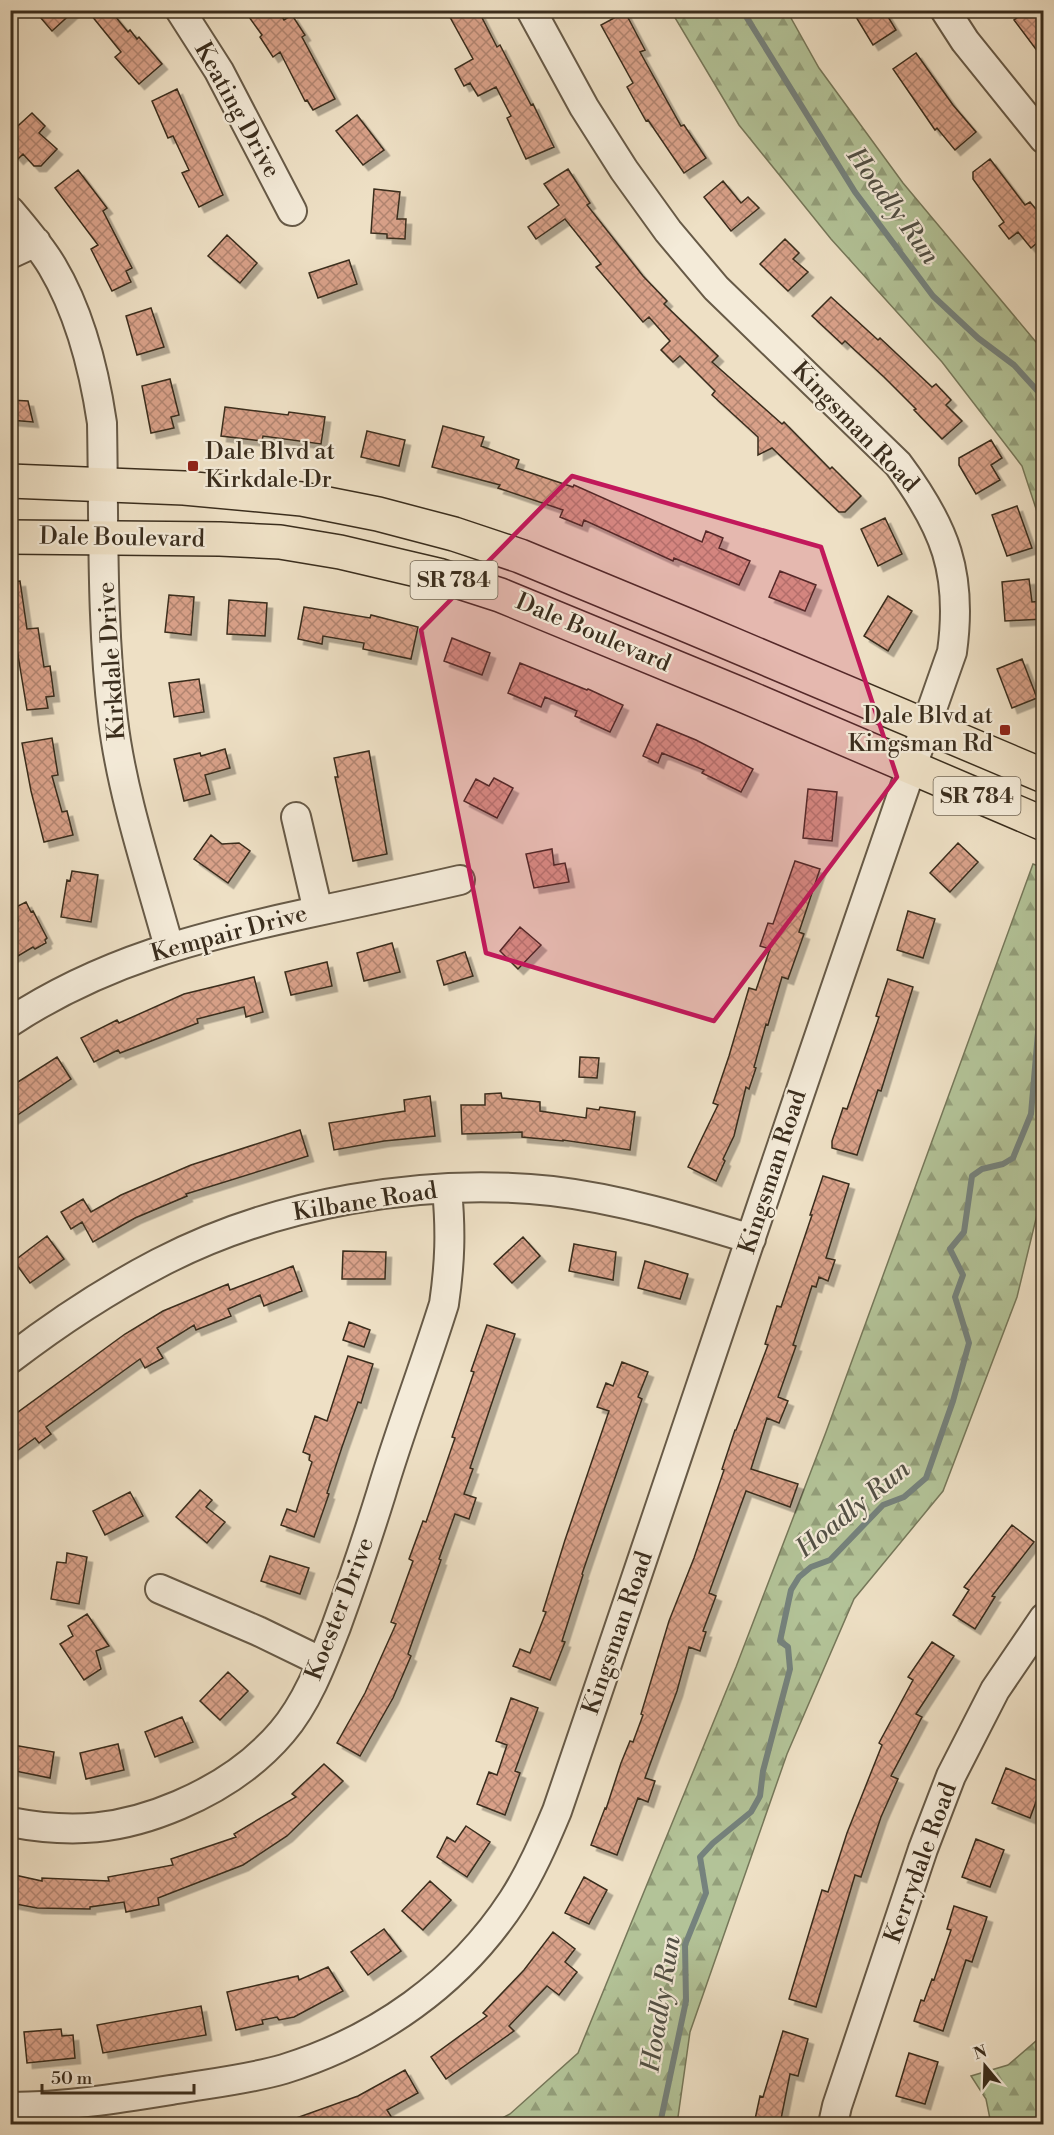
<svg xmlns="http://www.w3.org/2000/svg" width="1054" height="2135" viewBox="0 0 1054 2135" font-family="'Libre Bodoni',serif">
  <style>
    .forest { fill: url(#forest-firs); stroke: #76785a; stroke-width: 1.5 }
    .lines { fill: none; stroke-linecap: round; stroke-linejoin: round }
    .stream { stroke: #75827d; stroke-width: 6 }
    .building { fill: url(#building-cross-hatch); stroke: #3a2d1d; stroke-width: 1.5; filter: url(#shadow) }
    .minor-casing { stroke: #675a47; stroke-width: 32 }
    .major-casing { stroke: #3a2d1d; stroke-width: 36 }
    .minor { stroke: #f4ebd9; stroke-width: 28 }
    .major { stroke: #eee0c5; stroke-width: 33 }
    .marked { fill: #c2185b; fill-opacity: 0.2; stroke: #c2185b; stroke-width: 4.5; stroke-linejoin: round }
    .poi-dot { fill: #8f2418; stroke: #f4ebd9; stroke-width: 2 }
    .labels { text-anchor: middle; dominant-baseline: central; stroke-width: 4.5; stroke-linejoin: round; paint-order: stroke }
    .shield { fill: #f4ebd9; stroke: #726655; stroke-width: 1.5 }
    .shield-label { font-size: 22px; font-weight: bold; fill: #3a2d1d }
    .street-label { font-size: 24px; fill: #3a2d1d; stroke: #f4ebd9 }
    .poi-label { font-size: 24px; fill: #3a2d1d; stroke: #f4ebd9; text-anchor: start }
    .water-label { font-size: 26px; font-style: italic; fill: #525045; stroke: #f4ebd9 }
  </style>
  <defs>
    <pattern id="forest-firs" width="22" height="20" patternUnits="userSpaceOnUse" patternTransform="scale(1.5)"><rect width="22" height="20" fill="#b3c398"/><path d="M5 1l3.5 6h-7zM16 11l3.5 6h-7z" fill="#939f7b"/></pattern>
    <pattern id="building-cross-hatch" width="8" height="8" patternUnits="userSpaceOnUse" patternTransform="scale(1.5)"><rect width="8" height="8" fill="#d9a189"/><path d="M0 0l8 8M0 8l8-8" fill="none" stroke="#b1846f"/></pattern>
    <filter id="shadow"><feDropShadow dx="5.5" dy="5.5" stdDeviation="0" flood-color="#0004"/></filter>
  </defs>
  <rect width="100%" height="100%" fill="#eee0c5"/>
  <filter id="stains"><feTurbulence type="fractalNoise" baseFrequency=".00333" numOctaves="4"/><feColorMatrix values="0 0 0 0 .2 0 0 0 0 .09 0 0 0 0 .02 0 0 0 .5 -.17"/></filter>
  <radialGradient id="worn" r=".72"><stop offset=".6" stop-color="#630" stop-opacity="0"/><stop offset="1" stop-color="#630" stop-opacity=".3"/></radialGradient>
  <path class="forest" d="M671,11H787L819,68L903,183L1041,348L1044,352L1043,530L1022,466L942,362L831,239L739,125Z
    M1033,864L1044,868L1043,1190L1017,1297L943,1491L854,1599L787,1754L690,2032L677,2124H491L510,2114L578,2053L736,1667L826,1432Z
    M1043,2035V2124H991L986,2099L971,2076L1008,2065Z"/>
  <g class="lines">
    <path class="stream" d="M742,10L855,192L933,296L978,338L1014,365L1044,398
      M660,2124L686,2001L685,1945L706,1893L700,1857L713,1843L751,1812L760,1796L763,1771L790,1669L788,1647L780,1641L791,1590L799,1577L811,1567L830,1560L883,1505L904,1497L926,1478L953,1401L969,1343L955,1297L963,1275L950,1249L964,1232L972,1176L982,1169L1003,1164L1013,1158L1031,1114L1044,963"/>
  </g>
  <path class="building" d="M34,10H75L52,31Z
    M87,10H110L128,32L130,30L137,39L139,37L162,64L139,84L115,57L121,52Z
    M244,10H278L284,20L292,15L305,35L302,37L335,99L313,110L307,100L305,101L280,52L273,57L260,37L262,35Z
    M446,10H478L497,47L500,45L531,105L533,104L554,147L526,159L507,118L511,116L496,87L478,96L470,83L464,86L455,69L473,59Z
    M867,10H884L896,30L873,45L856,17Z
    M1028,10H1040L1044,16V60L1014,20Z
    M625,12L645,50L640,52L681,126L684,125L706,158L684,173L648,120L646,121L627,87L633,83L601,25Z
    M916,53L953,105L976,132L955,150L937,128L935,130L893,69Z
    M177,89L223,195L199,207L182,173L189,170L173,136L168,138L152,101Z
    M32,113L45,126L39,133L57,149L41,166H34L23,154L18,159L10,150V133Z
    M357,115L384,150L363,165L336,131Z
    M990,159L1025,205L1030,202L1044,219V237L1031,248L1018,232L1009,239L999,226L1004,222L973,179V172Z
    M568,169L590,203L587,205L643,276L667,301L664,304L718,356L712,362L782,424L784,422L830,469L832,467L861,496L845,512H839L772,448L758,455V437L712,395L715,391L680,356L673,362L661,350L670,341L649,317L643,322L596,267L601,264L565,219L536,239L528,227L559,205L544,184Z
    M78,170L107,208L103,211L132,268L126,271L131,282L112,291L91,249L98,245L55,188Z
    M723,181L741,203L748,197L759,208L731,231L704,197Z
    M374,189L400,192L397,219H406L405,239L387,238V234L371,233Z
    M227,235L257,263L240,283L208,256Z
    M785,239L799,253L793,259L808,272L788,291L760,264Z
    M349,260L357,284L318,298L309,273Z
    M831,297L878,340L880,338L932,387L936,384L951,400L946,405L962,421L942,439L914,410L916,409L884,377L845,341L842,344L812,316Z
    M151,308L164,347L137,355L126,316Z
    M170,379L179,415L171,417L174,428L151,433L142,386Z
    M10,400L28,401L33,422L10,420Z
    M225,407L288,415L289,412L325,417L321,444L263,436L262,441L221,436Z
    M443,426L484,437L481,446L519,460L516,468L573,487L574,485L702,542L706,531L723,538L719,548L750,561L739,585L674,558L673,561L584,520L582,526L560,517L563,510L498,488L500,485L432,467Z
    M367,431L405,440L399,466L361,457Z
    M991,440L1002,458L991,465L1000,480L976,494L959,465V458Z
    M1017,506L1032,548L1007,556L992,515Z
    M885,518L902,554L878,566L861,529Z
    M780,571L816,585L805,611L769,597Z
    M1029,579L1032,602L1042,601L1044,619L1005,621L1002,582Z
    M20,581L27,629L38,628L44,667L50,666L54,696L46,697L48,708L27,710L16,643L10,644V582Z
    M169,595L194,597L191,635L165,632Z
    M888,596L912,611L888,651L864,636Z
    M229,600L267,603L265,636L227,634Z
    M304,607L370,618L371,615L418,627L411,659L363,649L364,643L323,636L322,644L298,639Z
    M452,638L490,653L482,675L444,661Z
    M1022,659L1037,698L1012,708L997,669Z
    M520,663L587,690L588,689L623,705L610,732L575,716L577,711L545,697L541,707L508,693Z
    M199,679L204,712L174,717L169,683Z
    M657,724L696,740L753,769L741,792L702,773L704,770L662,753L658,763L643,756Z
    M52,738L58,775L52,776L62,812L67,811L73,835L44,842L31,791L22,743Z
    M225,749L230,768L205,775L210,794L184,801L174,759L200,753L201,756Z
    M369,751L387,854L353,861L335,777H338L334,758Z
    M494,778L513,788L497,818L464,801L476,779L489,786Z
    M808,789L837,792L832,841L803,838Z
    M211,835L222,844L239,843L250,851L228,883L194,859Z
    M958,843L978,862L950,892L930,873Z
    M552,849L554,865L565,863L569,882L534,888L526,854Z
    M795,861L820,869L799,932L804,934L788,979L782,977L768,1025L766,1024L754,1067L756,1068L749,1089L746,1087L734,1136L723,1159L725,1161L716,1181L688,1167L718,1105L713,1103L729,1056L749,988L756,990L770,949L760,946L768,923L773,924Z
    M72,871L98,875L91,922L61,917L67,880L70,881Z
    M26,902L31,912L33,911L47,938L45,940L46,943L35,949L33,947L18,956L17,954L10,958V925L18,921L12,909Z
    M908,911L935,919L923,958L897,950Z
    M520,927L541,945L518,969L500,951Z
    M392,943L400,972L364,981L357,953Z
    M465,952L473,976L444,985L437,961Z
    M327,962L332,986L291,995L285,972Z
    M254,977L263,1012L246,1017L244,1007L197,1019L198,1023L120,1053L118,1050L94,1062L81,1038L117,1020L119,1023L184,994Z
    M888,979L913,987L881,1091L878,1090L857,1155L832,1148V1141L843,1108L847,1109L879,1017L876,1016Z
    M57,1057L71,1079L10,1120V1087Z
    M580,1057L599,1058L597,1078L579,1077Z
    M501,1093L502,1098L540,1102V1111L586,1118L587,1108L599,1110L600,1107L635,1112L630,1150L563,1140V1141L522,1137V1132L462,1134L461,1105H485V1094Z
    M430,1096L435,1136L384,1141L334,1150L329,1123L405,1111L404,1100Z
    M300,1130L308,1156L186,1194L187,1196L135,1218L93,1242L82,1222L71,1229L61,1212L83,1199L91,1212L121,1195L191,1165Z
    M823,1176L849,1184L826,1258L835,1260L828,1281L819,1277L816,1287L812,1286L793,1345L796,1346L778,1397L788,1401L779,1423L767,1418L751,1469L798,1484L790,1507L746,1491L709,1593L716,1596L703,1631L706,1632L700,1651L689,1647L677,1691L645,1778L655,1781L648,1802L638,1798L617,1855L591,1845L605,1808L606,1809L621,1763L630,1741L633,1742L643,1715L641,1714L669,1621L694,1558L724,1470L722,1469L735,1430H736L768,1345L765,1344L777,1306L781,1307L812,1215H810Z
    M47,1236L64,1259L30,1283L14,1261Z
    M523,1237L540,1256L512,1283L494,1264Z
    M574,1244L616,1252L613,1280L569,1271Z
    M343,1251L386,1252L385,1279H342Z
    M645,1261L688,1274L680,1299L638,1288Z
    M293,1266L302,1291L264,1306L260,1295L228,1309L231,1316L196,1330L194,1325L157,1348L163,1358L145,1368L140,1359L46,1427L51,1434L39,1443L35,1438L10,1456V1418L125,1334L163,1311L228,1284L230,1290Z
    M349,1322L370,1330L364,1347L343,1340Z
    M487,1325L515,1334L470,1468L473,1469L464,1494L476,1498L469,1519L455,1514L439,1559L441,1560L408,1654L411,1656L393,1698L360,1756L337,1743L365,1693L396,1624L391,1622L413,1561L409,1559L423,1521L426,1522L455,1438L452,1437L474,1372L471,1371Z
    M348,1356L373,1364L361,1403L358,1402L342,1447L327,1493L329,1494L314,1537L281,1525L287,1509L296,1512L312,1462L309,1460L310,1455L303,1452L315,1416L327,1421Z
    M622,1362L648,1372L638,1397L642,1399L582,1574L583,1575L562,1641L565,1642L550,1680L513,1666L520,1649L530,1653L546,1612L543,1611L565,1540L609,1411L597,1407L606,1383L613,1386Z
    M200,1490L212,1500L206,1507L225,1522L207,1543L176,1517Z
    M130,1492L143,1516L105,1535L93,1511Z
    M1012,1525L1034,1542L992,1596L995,1597L975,1629L953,1615L969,1590L964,1587Z
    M67,1553L87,1557L79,1604L51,1599L57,1562L66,1563Z
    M270,1556L309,1568L300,1594L261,1581Z
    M87,1614L109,1646L96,1651L101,1669L84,1680L60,1644L73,1636L68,1626Z
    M932,1642L954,1656L916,1714L922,1717L891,1776L898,1779L881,1817L861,1877L855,1875L816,2007L789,1999L822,1890L828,1892L847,1833L882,1745L879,1743L913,1680L908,1677Z
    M228,1672L248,1691L220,1720L200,1701Z
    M511,1698L538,1708L515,1771L520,1773L505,1815L477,1804L489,1772L497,1775L507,1745L496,1741Z
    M182,1717L193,1742L155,1757L145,1732Z
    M118,1744L124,1770L86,1779L80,1753Z
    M13,1745L54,1752L50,1778L10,1770Z
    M324,1764L343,1781L287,1836L243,1865L158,1898L159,1905L126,1912L124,1902L90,1907V1909L37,1908L10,1903V1874L42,1881V1878L109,1881L108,1877L173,1865L171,1859L236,1837L234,1834L296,1797L292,1794Z
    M1006,1768L1043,1783L1030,1818L992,1803Z
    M466,1826L490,1842L467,1877L437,1857L447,1837L455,1842Z
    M976,1839L1004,1850L990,1887L962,1877Z
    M584,1877L607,1890L589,1924L565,1913Z
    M430,1881L451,1900L423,1930L402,1911Z
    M954,1906L987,1917L972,1962L966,1960L943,2031L914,2021L921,2000L924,2001L932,1979L934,1980L951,1930L947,1929Z
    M384,1929L401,1951L368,1975L351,1952Z
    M553,1932L575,1949L565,1962L577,1972L559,1995L547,1986L509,2026L514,2031L446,2079L431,2057L487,2016L483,2013L524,1970Z
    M328,1967L343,1991L294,2017L279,2020L277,2017L262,2020L263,2024L236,2030L227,1992L298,1976L299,1980Z
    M201,2006L206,2035L103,2053L97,2025Z
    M61,2029L62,2036L73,2035L75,2058L27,2063L24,2032Z
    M783,2031L808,2039L798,2076L790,2074L780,2124H754L760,2096L763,2097Z
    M909,2053L938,2062L925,2104L896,2096Z
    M405,2070L418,2093L387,2110L392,2118L381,2124H285V2122L358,2096Z"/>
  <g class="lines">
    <defs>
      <path id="minor" d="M180,10L219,71L292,211
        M945,10L965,41L1044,139
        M10,211C25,229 40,246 52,266C80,313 94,369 102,423C104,522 101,622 113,720C122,795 149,874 169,947
        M10,254L36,242
        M296,817L318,911
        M10,1022C103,961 198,937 304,914C356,903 408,892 460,880
        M10,1359C57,1323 107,1290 159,1263C274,1203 423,1177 552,1191C620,1199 686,1219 751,1239
        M160,1589L258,1631L322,1662
        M10,1822C72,1834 121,1830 179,1805C219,1788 254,1765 282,1732C307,1703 322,1663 336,1627C352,1583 367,1539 381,1494C400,1430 424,1368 444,1304C450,1263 451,1231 447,1189
        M10,2107C67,2107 121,2098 177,2089C213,2083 250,2079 284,2069C377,2040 459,1983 513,1900C531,1872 544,1842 557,1811C689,1425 816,1037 952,652C963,573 945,527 898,464L716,288L668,231L624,170L584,107L531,10
        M833,2124L837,2106L923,1849L951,1776L995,1690L1044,1618"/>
      <path id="major" d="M10,481L184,488L302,499L378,514L454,534L520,556L689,626L1044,776
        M10,537L220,539L280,542L340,552L438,575L500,595L740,694L1044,824"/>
    </defs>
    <use href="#minor" class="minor-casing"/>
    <use href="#major" class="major-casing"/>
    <use href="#minor" class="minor"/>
    <use href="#major" class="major"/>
  </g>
  <path class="marked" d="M572,476L821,547L897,777L714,1021L486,953L421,630Z"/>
  <g class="poi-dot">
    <rect x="187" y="460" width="12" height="12" rx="3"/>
    <rect x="999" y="724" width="12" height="12" rx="3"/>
  </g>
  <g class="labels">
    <g class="shield">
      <rect x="410.5" y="561" width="87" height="38" rx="4.5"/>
      <rect x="933.5" y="777" width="87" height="38" rx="4.5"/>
    </g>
    <g class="shield-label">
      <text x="454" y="580">SR 784</text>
      <text x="977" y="796">SR 784</text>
    </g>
    <g class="street-label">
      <text transform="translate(237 110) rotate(61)">Keating Drive</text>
      <text transform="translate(855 427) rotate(46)">Kingsman Road</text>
      <text transform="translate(122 538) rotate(1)">Dale Boulevard</text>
      <text transform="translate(593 633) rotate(23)">Dale Boulevard</text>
      <text transform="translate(112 661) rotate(-94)">Kirkdale Drive</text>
      <text transform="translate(229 934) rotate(-15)">Kempair Drive</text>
      <text transform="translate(773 1172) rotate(-72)">Kingsman Road</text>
      <text transform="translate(365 1202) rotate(-9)">Kilbane Road</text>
      <text transform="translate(340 1609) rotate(-69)">Koester Drive</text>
      <text transform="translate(618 1633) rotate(-71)">Kingsman Road</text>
      <text transform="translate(921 1863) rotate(-70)">Kerrydale Road</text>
    </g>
    <g class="poi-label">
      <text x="205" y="452">Dale Blvd at<tspan x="205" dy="28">Kirkdale Dr</tspan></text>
      <text x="993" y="716" text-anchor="end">Dale Blvd at<tspan x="993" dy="28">Kingsman Rd</tspan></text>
    </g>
    <g class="water-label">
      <text transform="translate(893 206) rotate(54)">Hoadly Run</text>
      <text transform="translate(853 1509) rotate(-39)">Hoadly Run</text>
      <text transform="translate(661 2004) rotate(-81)">Hoadly Run</text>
    </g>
  </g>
  <rect width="1054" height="2135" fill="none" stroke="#eee0c5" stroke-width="36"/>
  <rect x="12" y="12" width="1030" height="2111" fill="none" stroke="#3a2d1d" stroke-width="3"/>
  <rect x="18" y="18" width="1018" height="2099" fill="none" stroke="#3a2d1d" stroke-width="1.5"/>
  <g transform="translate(985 2066) rotate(341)" stroke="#f4ebd9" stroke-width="4.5" paint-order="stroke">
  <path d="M0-4.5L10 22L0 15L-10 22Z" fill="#3a2d1d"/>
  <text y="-9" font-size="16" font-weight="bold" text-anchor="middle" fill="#3a2d1d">N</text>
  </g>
  <path d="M42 2084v9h152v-9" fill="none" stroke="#3a2d1d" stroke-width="3"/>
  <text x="51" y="2084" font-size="18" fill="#3a2d1d" stroke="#f4ebd9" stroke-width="4.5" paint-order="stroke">50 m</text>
  <rect width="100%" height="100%" filter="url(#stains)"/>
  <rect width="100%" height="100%" fill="url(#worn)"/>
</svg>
